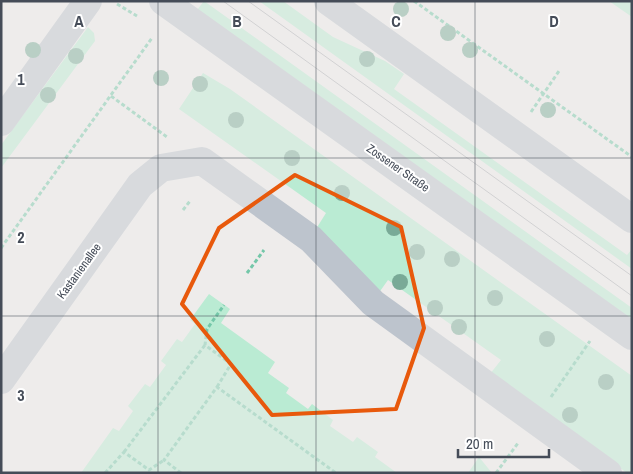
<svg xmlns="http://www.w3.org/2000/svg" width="633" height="474" viewBox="0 0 633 474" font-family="'Archivo Narrow',sans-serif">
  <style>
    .green { fill: #baebd3 }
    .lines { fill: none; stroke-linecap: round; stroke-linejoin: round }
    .path { stroke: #74c7a9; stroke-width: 3; stroke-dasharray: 4 2.5; stroke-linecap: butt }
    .minor { stroke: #bdc4cd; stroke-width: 28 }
    .tram { stroke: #aeb0b6; stroke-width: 1 }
    .tree { fill: #79aa97 }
    .marked { fill: none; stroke: #e8590c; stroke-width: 4; stroke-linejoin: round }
    .grid { fill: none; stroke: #454c58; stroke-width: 1; stroke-opacity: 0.55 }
    .labels { text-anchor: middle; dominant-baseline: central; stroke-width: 4; stroke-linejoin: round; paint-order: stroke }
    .street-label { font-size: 12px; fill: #454c58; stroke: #fff }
    .grid-label { font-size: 16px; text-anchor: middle; font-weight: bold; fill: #454c58; stroke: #fff; stroke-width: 4; stroke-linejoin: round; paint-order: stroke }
  </style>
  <rect width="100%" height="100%" fill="#eeeceb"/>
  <path class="green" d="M204,1L632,308V320L197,10Z
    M259,1H283L333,37L385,61L404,74L394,89L627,255L632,249V269Z
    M609,1H632V17Z
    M88,27L94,33L95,41L1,168V145Z
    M203,73L230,89L632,376V473H627L490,374L501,360L388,280L378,294L316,229L326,213L179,109Z
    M209,294L230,309L221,323L275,362L268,373L289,388L286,393L308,409L312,404L333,420L330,426L353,442L357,437L378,452L375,457L397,473H81L113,428L119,431L133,411L128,406L145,384L150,387L166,365L161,361L177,339L182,342L195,324L190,320Z
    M479,457L492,473H468Z"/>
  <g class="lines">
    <path class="path" d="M414,1L632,157
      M117,4L137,16
      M111,96L167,137
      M531,112L559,71
      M183,210L190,201
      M1,248L152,38
      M247,273L264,250
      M217,387L231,364L205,345L207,329L224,305
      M551,397L590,341
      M124,452L205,345
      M105,473L124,452L149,470L164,460
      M181,473L164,460L217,387L336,473
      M496,473L518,443"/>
    <path class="minor" d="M163,1L632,336
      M328,1L632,219
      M1,122L88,1
      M1,380L140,185L161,168L202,161L311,239L373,303L608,473"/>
    <path class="tram" d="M223,1L632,296
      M248,1L632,276"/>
  </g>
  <g class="tree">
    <circle cx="401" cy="9" r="8"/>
    <circle cx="448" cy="33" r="8"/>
    <circle cx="33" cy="50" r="8"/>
    <circle cx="470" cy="50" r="8"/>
    <circle cx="76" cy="56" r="8"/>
    <circle cx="367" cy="59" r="8"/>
    <circle cx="161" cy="78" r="8"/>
    <circle cx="200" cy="84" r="8"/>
    <circle cx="48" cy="95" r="8"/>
    <circle cx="548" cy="110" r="8"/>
    <circle cx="236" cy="120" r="8"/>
    <circle cx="292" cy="158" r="8"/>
    <circle cx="342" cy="193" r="8"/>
    <circle cx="394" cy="228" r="8"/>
    <circle cx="417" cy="252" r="8"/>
    <circle cx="452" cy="259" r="8"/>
    <circle cx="400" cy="282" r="8"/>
    <circle cx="495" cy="298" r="8"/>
    <circle cx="435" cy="308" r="8"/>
    <circle cx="459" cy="327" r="8"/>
    <circle cx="547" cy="339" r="8"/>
    <circle cx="606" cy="382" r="8"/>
    <circle cx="570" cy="415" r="8"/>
  </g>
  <path d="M0 0H633V474H0ZM295,175L401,227L424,328L396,409L272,415L182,304L219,228Z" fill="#eeeceb" fill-opacity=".55" fill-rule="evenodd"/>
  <path class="marked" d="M295,175L401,227L424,328L396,409L272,415L182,304L219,228Z"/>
  <path class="grid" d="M158,1V473M316,1V473M475,1V473M1,158H632M1,316H632"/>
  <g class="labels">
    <g class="street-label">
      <text transform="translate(398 168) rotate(35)">Zossener Straße</text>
      <text transform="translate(79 271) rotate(-54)">Kastanienallee</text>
    </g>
  </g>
  <g class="grid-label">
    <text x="79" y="27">A</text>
    <text x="237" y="27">B</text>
    <text x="396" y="27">C</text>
    <text x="554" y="27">D</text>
    <text x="21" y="85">1</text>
    <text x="21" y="243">2</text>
    <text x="21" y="401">3</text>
  </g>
  <rect width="633" height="474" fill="none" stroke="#454c58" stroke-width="5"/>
  <path d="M458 449v8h91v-8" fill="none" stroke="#454c58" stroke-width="2.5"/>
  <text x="466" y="449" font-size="15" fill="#454c58" stroke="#ffffff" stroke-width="4" paint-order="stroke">20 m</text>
</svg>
